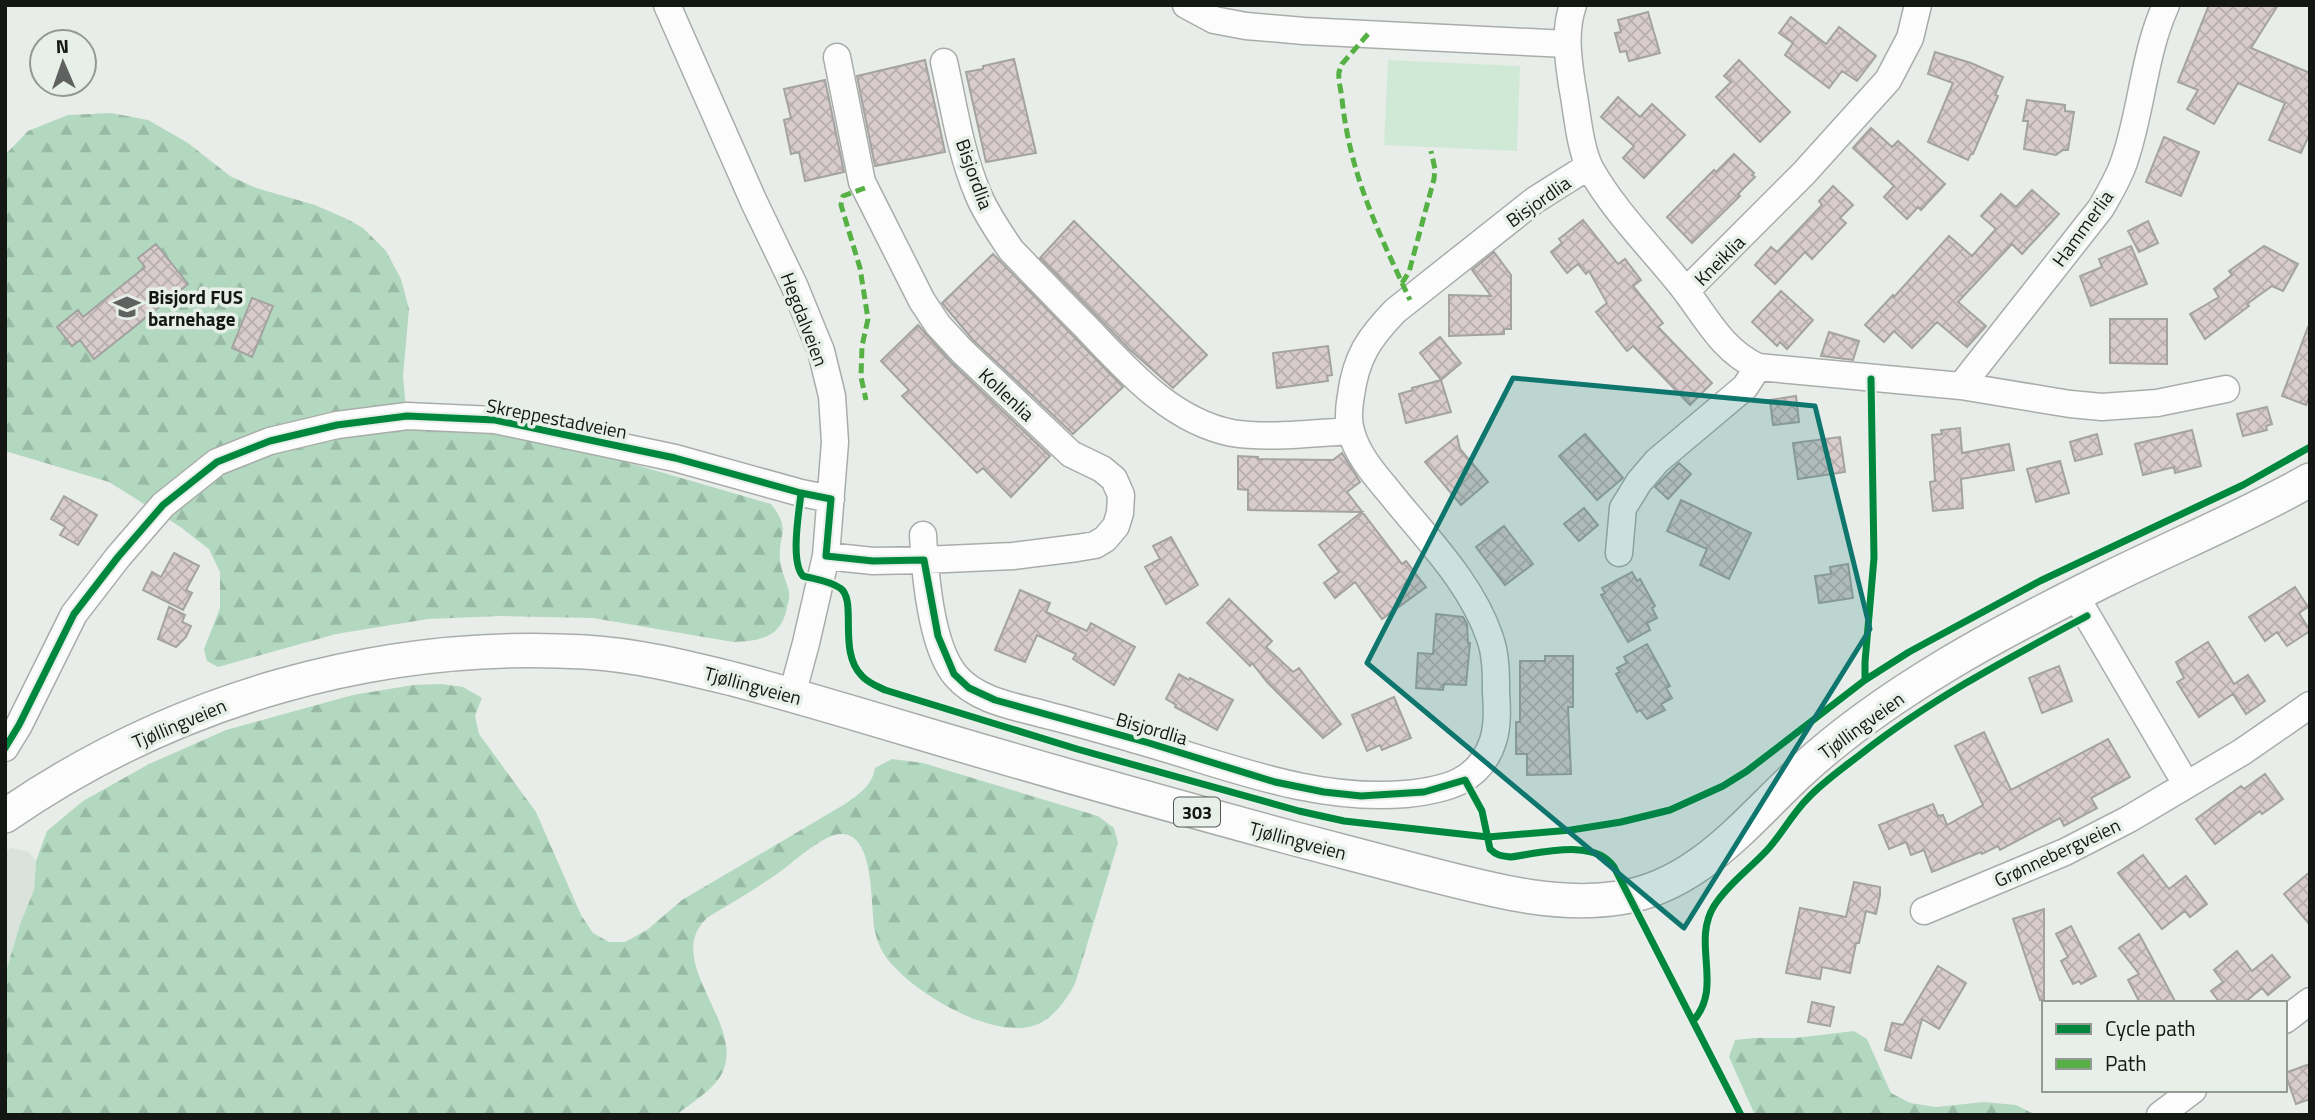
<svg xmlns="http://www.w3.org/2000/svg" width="2315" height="1120" viewBox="0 0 2315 1120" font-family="'Titillium Web',sans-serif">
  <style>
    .built { fill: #d9e3db }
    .forest { fill: url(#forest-firs) }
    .park { fill: #d0e9d7 }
    .building { fill: url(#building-cross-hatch); stroke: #a3a3a1; stroke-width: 2 }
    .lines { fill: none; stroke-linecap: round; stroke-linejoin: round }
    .minor-casing { stroke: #a9adaa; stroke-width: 29 }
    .major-casing { stroke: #a9adaa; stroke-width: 36 }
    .minor { stroke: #fcfcfc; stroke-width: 26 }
    .major { stroke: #fcfcfc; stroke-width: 33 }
    .quiet { stroke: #55b144; stroke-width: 5; stroke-dasharray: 10 5; stroke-linecap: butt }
    .cycleway-casing { stroke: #e7efe9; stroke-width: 11 }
    .cycleway { stroke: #00873e; stroke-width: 7 }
    .marked { fill: #0f766e; fill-opacity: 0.2; stroke: #0f766e; stroke-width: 5; stroke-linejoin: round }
    .labels { text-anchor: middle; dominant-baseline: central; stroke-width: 7; stroke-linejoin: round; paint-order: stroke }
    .shield { fill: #e7efe9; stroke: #545855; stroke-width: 2 }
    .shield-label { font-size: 18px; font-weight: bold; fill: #151715 }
    .street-label { font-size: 19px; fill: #151715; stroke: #e7efe9 }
    .poi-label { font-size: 19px; font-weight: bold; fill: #151715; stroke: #e7efe9; text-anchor: start }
  </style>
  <defs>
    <pattern id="forest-firs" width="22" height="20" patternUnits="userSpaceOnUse" patternTransform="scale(1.75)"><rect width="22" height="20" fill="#b2d8bf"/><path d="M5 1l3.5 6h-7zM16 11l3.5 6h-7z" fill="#98b9a3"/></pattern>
    <pattern id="building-cross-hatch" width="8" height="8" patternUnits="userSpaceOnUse" patternTransform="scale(1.75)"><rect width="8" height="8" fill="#d8cccc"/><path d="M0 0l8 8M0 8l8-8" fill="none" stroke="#b8aeae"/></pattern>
  </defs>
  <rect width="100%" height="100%" fill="#e9edea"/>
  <path class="built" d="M11,848L28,851L36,861L34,890L20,924L5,975V852Z"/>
  <path class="forest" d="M111,113L148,120L188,143L230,176L256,188L315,205L347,219L363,228L386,251L401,279L409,309L403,376L406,409L426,428L505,435L626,462L771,504C792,531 778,532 780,560C781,571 787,582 789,592C790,598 788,602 787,608C781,638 760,641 733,642L593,618L502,616L428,619L336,634L218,667L207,661L204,649L220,608V572L209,549L179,526L109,482L5,451V155L28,131L68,115Z
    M441,684L463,687L482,698L475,716L479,734L536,812L581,915L593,933L609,942H625L647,930L682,900L845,804C859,794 872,786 875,768L892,759L923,763L1098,816L1114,828L1118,843L1075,984C1066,1000 1054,1018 1036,1025C992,1041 910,991 885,956C881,949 876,939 875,931C870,909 876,833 841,834C822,834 790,866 774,876C758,887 742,897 725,907C719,911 712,914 707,918C660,962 751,1027 720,1077C710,1092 690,1104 676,1115H5V975L20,924L34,890L36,861L47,831L83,801L149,764L226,730L353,695L413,685Z
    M1854,1031L1867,1039L1891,1093L1910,1103L1936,1107L1984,1102L2016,1105L2036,1115H1755L1729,1057L1735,1040L1754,1038H1795Z"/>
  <path class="park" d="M1388,60L1520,66L1517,151L1384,145Z"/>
  <path class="building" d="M2209,5H2278L2251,48L2310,73V133L2301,153L2269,140L2285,103L2238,83L2214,124L2187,109L2198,90L2178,82Z
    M1648,12L1660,53L1629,61L1626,51L1620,52L1615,33L1621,32L1618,20Z
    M1791,17L1826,44L1839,27L1876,56L1857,81L1842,71L1829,88L1785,55L1793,43L1779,33Z
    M1935,52L1971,63L2003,77L1995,95L1998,96L1973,154H1971L1968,160L1928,142L1953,83L1928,74Z
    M1014,59L1036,153L986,162L966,72L983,69V66Z
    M925,60L945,152L875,166L857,76Z
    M1739,60L1790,112L1760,142L1716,97L1731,82L1724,76Z
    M825,80L844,172L805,181L799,152L791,154L784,120L791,118L784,89Z
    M1618,97L1640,117L1652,104L1685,135L1644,178L1623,158L1634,146L1601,117Z
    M2027,100L2065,105V111L2074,112L2068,150H2063L2056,155L2024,149L2028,121H2023Z
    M1871,128L1892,147L1898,141L1945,184L1921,210L1918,207L1907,219L1884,197L1894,186L1853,148Z
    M2164,137L2199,152L2181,196L2146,182Z
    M1734,154L1754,173L1752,175L1755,177L1738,194L1740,196L1692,243L1667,217L1714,170L1716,172Z
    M1833,186L1853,205L1840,218L1846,223L1812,259L1805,252L1775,284L1755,265L1771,247L1777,252L1822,205L1819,201Z
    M2032,190L2059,214L2022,254L2012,244L1958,302L1986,326L1967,347L1937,322L1912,348L1894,331L1884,342L1865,325L1893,295L1894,297L1949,236L1972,256L1996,229L1981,216L2001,194L2016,207Z
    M1583,220L1618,264L1625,259L1641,280L1633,286L1663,323L1658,327L1712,383L1690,405L1633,346L1627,351L1596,312L1607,303L1589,271L1586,274L1578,264L1567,273L1551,252L1562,243L1559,239Z
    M1074,221L1207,355L1173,388L1129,349L1040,258Z
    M2148,221L2158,243L2139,252L2128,231Z
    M156,244L188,284L94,359L80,340L72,346L57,327L78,310L83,317L145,267L138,258Z
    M2131,246L2147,284L2091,306L2080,276L2102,267L2099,259Z
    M2264,246L2298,264L2283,291L2272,286L2247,304L2249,306L2205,339L2190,314L2219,297L2214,289L2232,275L2229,271Z
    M1494,252L1511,275V329H1504V334L1449,336V295L1491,296L1472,270Z
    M993,254L1123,387L1073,434L973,340L942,303Z
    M1781,291L1813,320L1787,349L1780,342L1777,346L1752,322Z
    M252,298L273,306L252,357L232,348Z
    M2110,319H2167V364L2110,363Z
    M918,325L951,362L1050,456L1011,497L983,468L977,473L902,396L909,390L881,361Z
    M2308,327H2310V394L2306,405L2282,396Z
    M1829,332L1859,341L1853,360L1821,356Z
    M1440,337L1461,363L1441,380L1451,412L1406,423L1399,394L1413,390L1412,388L1441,380L1420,353Z
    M1328,346L1332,375L1327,376L1328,381L1277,388L1273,353Z
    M1796,396L1799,422L1773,425L1770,400Z
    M2267,407L2272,424L2266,426L2267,430L2243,436L2237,414Z
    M1960,428L1962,453L2009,444L2014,470L1961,479L1963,508L1933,511L1930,482L1935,481L1932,435L1942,434L1941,430Z
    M2192,430L2201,466L2175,473L2174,467L2143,475L2135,444Z
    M1585,434L1623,478L1597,500L1559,456Z
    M2097,434L2102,454L2075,461L2070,442Z
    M1457,436L1460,449L1488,482L1461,505L1425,462Z
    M1840,437L1845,472L1798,479L1793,443Z
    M1342,453L1360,482L1347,492L1402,564L1406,561L1426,587L1382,619L1355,582L1335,598L1324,583L1339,572L1319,545L1362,512L1248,510V490L1238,489V456L1258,457V459L1333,460Z
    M2060,461L2069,493L2036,502L2027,469Z
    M1679,463L1691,474L1668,499L1655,487Z
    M64,496L97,515L78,545L60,535L65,527L51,519Z
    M1681,500L1751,533L1729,579L1700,565L1707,549L1667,531Z
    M1584,508L1598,525L1579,541L1564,524Z
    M1504,526L1533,564L1505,585L1476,547Z
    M1171,537L1198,585L1166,604L1145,567L1160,559L1153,546Z
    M174,553L199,566L186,590L192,593L183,610L143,590L152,572L161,577Z
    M1848,564L1853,598L1819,603L1815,576L1831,574L1830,567Z
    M1632,572L1637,581L1640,579L1655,606L1652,608L1657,618L1647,623L1650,630L1628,642L1601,595L1605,593L1602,588Z
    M2295,587L2308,607L2299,613L2310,631L2287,646L2277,632L2265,641L2249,617Z
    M1020,590L1050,603L1046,612L1087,631L1091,623L1135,647L1114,685L1073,659L1076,654L1037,635L1025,662L995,650Z
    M1229,599L1272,641L1266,647L1293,672L1299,668L1341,724L1323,738L1267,682L1252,663L1250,666L1207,623Z
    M169,607L185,615L182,622L191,626L186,637L176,647L158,639Z
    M1436,614L1463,617L1467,624L1468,643H1470L1466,685L1444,684L1443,690L1416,688L1418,653L1433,654Z
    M2208,642L2234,684L2248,675L2265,701L2246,714L2233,694L2199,717L2177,682L2184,678L2176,662Z
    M1647,644L1670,686L1666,688L1672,698L1661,704L1665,710L1647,719L1640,710L1637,712L1616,674L1620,672L1617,668L1627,663L1624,657Z
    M1545,656H1573V707H1568L1571,774L1527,775V754H1516V722H1520V661H1545Z
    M2059,666L2072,701L2042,713L2029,678Z
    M1179,674L1189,680L1190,678L1233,700L1217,730L1175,707L1176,705L1166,699Z
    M1394,697L1411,738L1382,750L1380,745L1367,751L1352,715Z
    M1984,732L2011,790L2108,739L2130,777L2091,798L2097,808L2064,826L2060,818L2000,850L1998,846L1982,854L1981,852L1932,872L1924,850L1911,855L1906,842L1889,849L1879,825L1933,804L1938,816L1943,815L1947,825L1983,805L1955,746Z
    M2265,774L2283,799L2262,814L2260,811L2215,844L2196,819L2241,786L2244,789Z
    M2143,855L2169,889L2186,876L2207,904L2190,917L2185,911L2162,929L2118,873Z
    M2310,872V925L2284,894Z
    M1854,882L1880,887V895L1876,914L1866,911L1859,943H1856L1850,973L1822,967L1820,979L1786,973L1800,908L1846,917Z
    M2044,909V999L2040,1000L2013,919Z
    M2071,926L2096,976L2081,984L2079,981L2073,984L2061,961L2068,957L2056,934Z
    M2139,934L2151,956L2176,1003H2140L2128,980L2139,974L2119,948Z
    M2237,951L2252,971L2272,955L2290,977L2268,995L2262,988L2244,1003H2220L2211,991L2223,982L2214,970Z
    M1938,966L1966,983L1939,1029L1922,1019L1911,1058L1885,1050L1892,1023L1903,1025Z
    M1812,1002L1834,1007L1830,1026L1808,1022Z
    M2310,1064V1099L2296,1104L2285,1073Z"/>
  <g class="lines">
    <defs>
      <path id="minor" d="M667,5L754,202L794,285L821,351L832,396L835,442L826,556L806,643L792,695
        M1186,5L1214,20L1246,26L1304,31L1567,44
        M1573,5C1564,31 1568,58 1572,85C1577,109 1579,146 1590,168C1615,213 1654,250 1685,290C1708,320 1722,350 1758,367L1961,386L2070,404L2102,407L2157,403L2226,389
        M944,62C954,106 960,152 978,194C986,214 999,232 1011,250C1036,276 1061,302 1086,327C1127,370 1171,421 1232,433C1268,439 1314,433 1351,431
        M1686,291L1804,173L1888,80L1910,38L1918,5
        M1961,386L2101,208C2110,192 2120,176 2125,159C2142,109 2144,53 2166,5
        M923,535C925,573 931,647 956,676C978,702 1019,707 1050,716C1078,723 1105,731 1133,739C1224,764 1310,802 1406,794C1445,790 1480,782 1493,741C1498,725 1497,708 1496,692C1496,674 1496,655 1490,638C1471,582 1426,538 1390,493C1375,475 1357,455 1351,431C1348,421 1349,406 1351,395C1356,357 1369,338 1395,311L1535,200L1589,166
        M1619,553L1623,508L1639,482L1657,461L1745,387L1758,367
        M826,556L873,561L924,560L1013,556L1077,548L1095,545L1105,539L1116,526L1120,513L1121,495L1114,479L1102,469L1071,454L962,351L938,325L922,301L862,182L837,57
        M2075,595L2186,784
        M5,748L19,725L74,614L118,557L163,505L217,462L270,441L337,425L407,416L495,420L675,458L801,493L831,499
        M1924,911L2065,852L2129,819L2242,752L2310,705
        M2285,1020L2310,1001
        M2160,1115L2193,1090"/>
      <path id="major" d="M5,816C174,699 380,640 585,652C636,655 684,667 733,679C794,695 854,713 914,731C1038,768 1163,803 1288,837C1332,849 1377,860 1421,872C1485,888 1552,908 1619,898C1697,887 1746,822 1800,772C1886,692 2002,631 2107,579C2174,546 2244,517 2310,480"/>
    </defs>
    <use href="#minor" class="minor-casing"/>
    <use href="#major" class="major-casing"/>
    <use href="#minor" class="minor"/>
    <use href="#major" class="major"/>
    <path class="quiet" d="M1368,34L1342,64L1339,72C1338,81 1341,89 1342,99C1350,175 1378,231 1410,300
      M865,188L843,196L841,205L860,268L868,319L862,346L861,377L866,400
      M1402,283L1409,272L1434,179L1435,169L1431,151"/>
    <defs>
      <path id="cycleway" d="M801,493C799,512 790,562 803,576C814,579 830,581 840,588C858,600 837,651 862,676C868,683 877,686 885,690L1077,749L1299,811L1344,821L1488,837L1571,830L1621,822L1670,810L1723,786L1747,771L1865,680L1909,652L2040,581L2243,485L2310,447
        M1865,680V662L1874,558L1871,379
        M5,748L19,725L74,614L118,557L163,505L217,462L270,441L337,425L407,416L495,420L675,458L801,493L831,499L826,556L873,561L924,560L938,636L954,674L969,688L995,700L1149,743L1275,782L1324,792L1361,796L1424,792L1465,780L1482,811L1490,849C1497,856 1502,856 1511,857C1541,853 1595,838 1614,867L1741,1115
        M1693,1021C1724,987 1691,943 1714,906C1728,884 1752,867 1769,848C1783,832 1793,813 1808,798C1824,781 1843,768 1861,754C1931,699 2009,658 2087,616"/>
    </defs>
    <use href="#cycleway" class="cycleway-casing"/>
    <use href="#cycleway" class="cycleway"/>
  </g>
  <path class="marked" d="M1513,378L1815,406L1870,629L1684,928L1367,663Z"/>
  <defs>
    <symbol id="school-bare" viewBox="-9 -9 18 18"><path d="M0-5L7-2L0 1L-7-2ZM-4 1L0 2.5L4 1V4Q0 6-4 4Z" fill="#5f6260" stroke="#e7efe9" stroke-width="2.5" paint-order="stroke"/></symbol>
  </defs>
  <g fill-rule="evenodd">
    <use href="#school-bare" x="108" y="288" width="38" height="38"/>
  </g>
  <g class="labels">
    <rect class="shield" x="1174" y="797.5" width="46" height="29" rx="5"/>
    <g class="shield-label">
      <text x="1197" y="812">303</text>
    </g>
    <g class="street-label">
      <text transform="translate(975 174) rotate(70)">Bisjordlia</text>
      <text transform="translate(1538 201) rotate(-35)">Bisjordlia</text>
      <text transform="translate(2082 228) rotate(-54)">Hammerlia</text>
      <text transform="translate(1719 260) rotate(-45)">Kneiklia</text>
      <text transform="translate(805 319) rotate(69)">Hegdalveien</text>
      <text transform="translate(1007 394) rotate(43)">Kollenlia</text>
      <text transform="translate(557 418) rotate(11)">Skreppestadveien</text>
      <text transform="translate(753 685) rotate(15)">Tjøllingveien</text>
      <text transform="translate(179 723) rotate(-23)">Tjøllingveien</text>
      <text transform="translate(1861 725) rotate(-36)">Tjøllingveien</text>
      <text transform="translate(1152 728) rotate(16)">Bisjordlia</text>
      <text transform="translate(1298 840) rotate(15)">Tjøllingveien</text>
      <text transform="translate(2057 852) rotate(-25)">Grønnebergveien</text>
    </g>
    <g class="poi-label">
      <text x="148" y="296">Bisjord FUS<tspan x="148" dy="22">barnehage</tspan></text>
    </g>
  </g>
  <rect width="2315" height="1120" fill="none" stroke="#151715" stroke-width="14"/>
  <rect x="2042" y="1001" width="245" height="91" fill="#e7efe9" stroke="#939994" stroke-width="2"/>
  <rect x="2056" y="1024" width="35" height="10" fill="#00873e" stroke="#939994" stroke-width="2"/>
  <text x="2105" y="1036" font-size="21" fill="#151715">Cycle path</text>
  <rect x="2056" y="1059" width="35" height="10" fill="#55b144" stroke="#939994" stroke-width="2"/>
  <text x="2105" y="1071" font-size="21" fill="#151715">Path</text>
  <g transform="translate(63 63) rotate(358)"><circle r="33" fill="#e7efe9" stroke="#939994" stroke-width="2"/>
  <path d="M0-5L12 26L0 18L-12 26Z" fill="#5f6260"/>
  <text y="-10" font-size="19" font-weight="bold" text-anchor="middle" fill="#151715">N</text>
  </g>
</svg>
